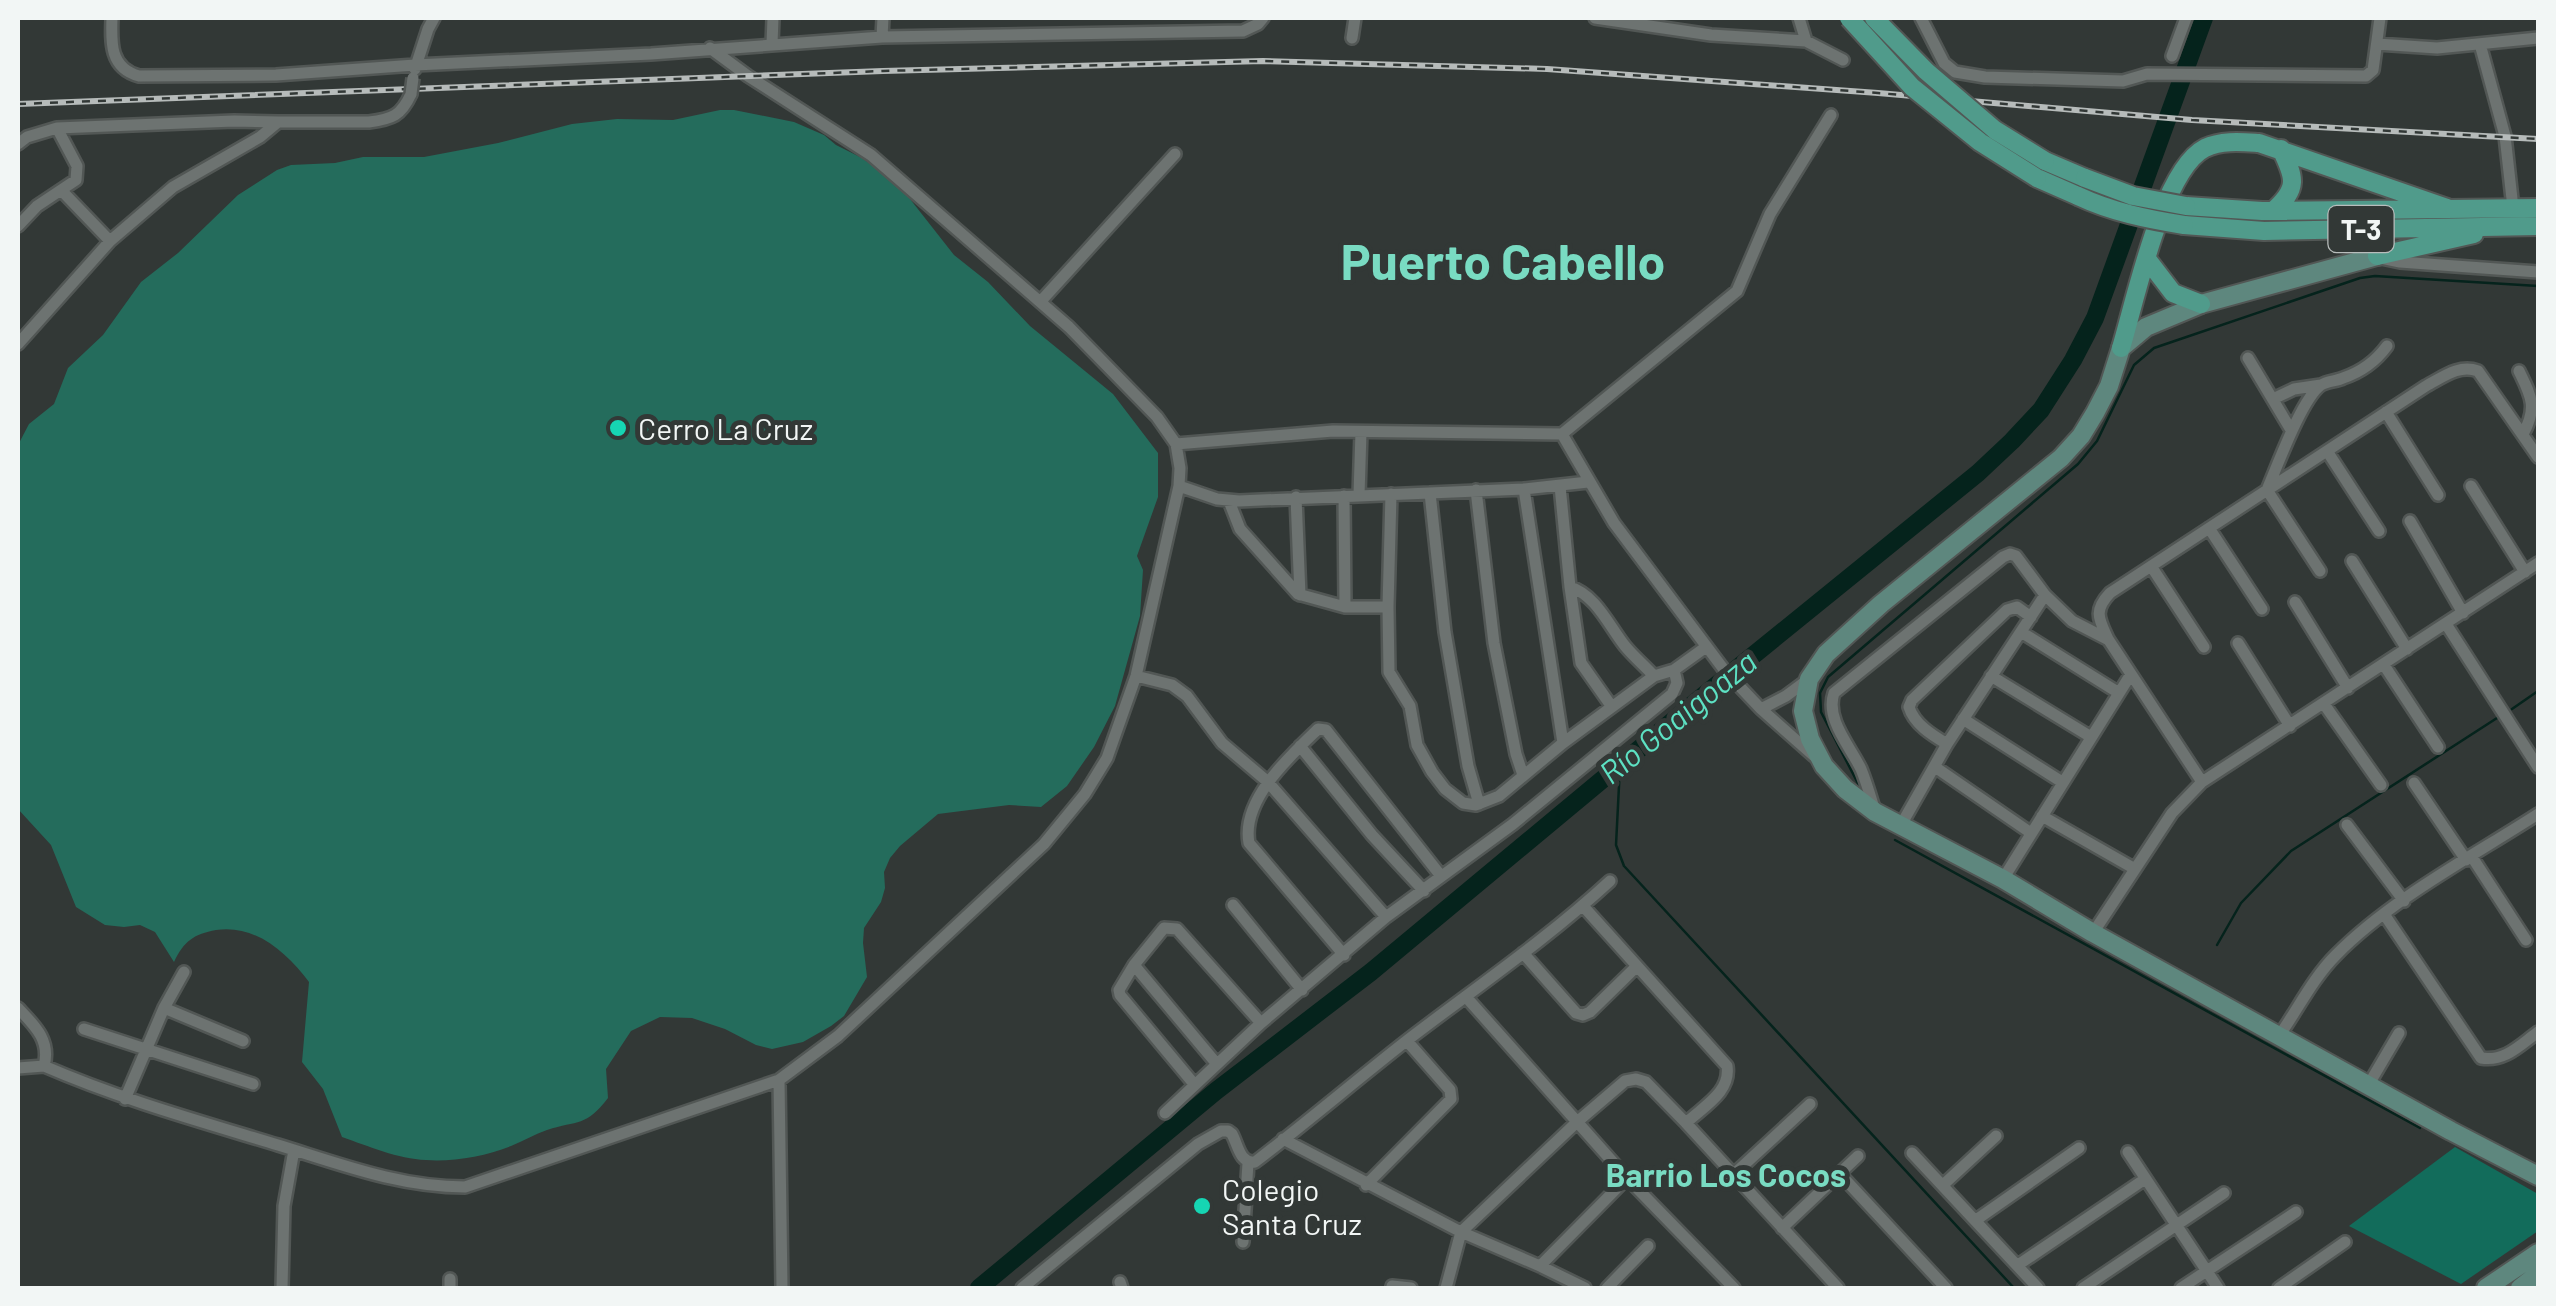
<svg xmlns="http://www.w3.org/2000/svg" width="2556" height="1306" viewBox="0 0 2556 1306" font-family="Barlow,sans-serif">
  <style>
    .green { fill: #126c5b }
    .forest { fill: #246c5c }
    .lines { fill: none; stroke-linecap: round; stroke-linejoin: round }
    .stream { stroke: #05231c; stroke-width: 2.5 }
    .river { stroke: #05231c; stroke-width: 18 }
    .street-casing { stroke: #525755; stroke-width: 16 }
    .secondary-casing { stroke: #525755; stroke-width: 22 }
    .primary-casing { stroke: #525755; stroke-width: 22 }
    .street { stroke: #6d7371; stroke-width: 11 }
    .secondary { stroke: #5e877e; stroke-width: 18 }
    .primary { stroke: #509b8b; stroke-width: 18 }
    .rail-casing { stroke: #b6bbba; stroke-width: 6 }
    .rail { stroke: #323836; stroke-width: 2.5; stroke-dasharray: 8; stroke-linecap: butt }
    .street-bridge-casing { stroke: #525755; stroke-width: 16; stroke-linecap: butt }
    .primary-bridge-casing { stroke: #525755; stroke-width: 22; stroke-linecap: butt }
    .street-bridge { stroke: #6d7371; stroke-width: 11 }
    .primary-bridge { stroke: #509b8b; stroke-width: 18 }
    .poi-dot { fill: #16d5b3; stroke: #323836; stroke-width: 4 }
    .labels { text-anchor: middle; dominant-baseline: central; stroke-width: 10; stroke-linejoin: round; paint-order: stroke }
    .shield { fill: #323836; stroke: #b8bdbc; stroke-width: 2.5 }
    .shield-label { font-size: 28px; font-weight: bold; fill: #f2f6f5 }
    .poi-label { font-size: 30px; fill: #f2f6f5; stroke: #323836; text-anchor: start }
    .water-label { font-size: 32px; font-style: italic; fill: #5de1c3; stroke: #323836 }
    .neighbourhood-label { font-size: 32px; font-weight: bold; fill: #79dbc2; stroke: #323836 }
    .town-label { font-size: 50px; font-weight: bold; fill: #79dbc2; stroke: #323836 }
  </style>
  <rect width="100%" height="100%" fill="#323836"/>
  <path class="green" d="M2455,1147L2538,1194V1231L2461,1284L2349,1226Z"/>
  <path class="forest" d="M720,110H734L794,122L824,135L836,145L862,158L899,185L954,255L988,282L1030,326L1113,394L1158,453V497L1137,556L1143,570L1140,616L1115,706L1094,747L1067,786L1041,807L1009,805L938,814L900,846L890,858L884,872L885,888L881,902L864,928L863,943L867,977L844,1016L831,1026L803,1042L772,1049L756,1045L725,1029L692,1018L660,1017L631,1031L606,1069L608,1098C586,1127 578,1120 547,1130C535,1134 523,1141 511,1146C486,1156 453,1162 426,1160C398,1159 368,1146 342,1137L323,1089L302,1062L309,982C287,953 256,924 216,930C194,934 184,941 174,962L155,932L140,925L124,927L105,925L76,907L51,845L18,809V445L29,424L54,404L68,368L103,335L141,282L178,253L238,195L277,170L291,165L335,163L363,157H424L498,143L572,124L617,119L673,120Z"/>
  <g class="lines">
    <path class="stream" d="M2512,709L2538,691
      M1620,766L1616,845L1624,866L2014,1288
      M1863,793L1821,712L1820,693L1828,677L2078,464L2097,441L2134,365L2154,348L2360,278L2375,276L2538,286
      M1895,840L2420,1128
      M2217,945L2241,903L2291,851L2497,718"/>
    <path class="river" d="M979,1288L1216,1091L1371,972L1692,705L1978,473L2012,441L2041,410L2073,360L2095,318L2204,18"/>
    <defs>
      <path id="street" d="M112,18C111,43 110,68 139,76L276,75L415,65L651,54L882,37L1243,31L1258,24L1263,18
        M1595,18L1711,35L1806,41L1843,60
        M1799,18L1806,41
        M1921,18L1944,63L1955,72L1985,77L2123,81L2147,74L2366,76L2373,70L2380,18
        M882,37L883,18
        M1352,38L1355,18
        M772,44L773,18
        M2377,44L2437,48L2538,38
        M2480,44L2505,136L2513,208
        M2172,56L2186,18
        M415,69L428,29L434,18
        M18,144L27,137L57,128L234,121L278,122
        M61,190L110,241
        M18,226L37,206L76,180L77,166L57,128
        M2381,258L2400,262L2538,272
        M1041,301L1175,154
        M18,344L110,241L173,187L260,137L278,122H369C392,119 401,116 411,94
        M2248,358L2291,430
        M2519,371C2531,396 2538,407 2523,434
        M2273,399L2294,389L2321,385
        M2386,412L2438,495
        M1562,434L1614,523L1725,671L1761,709L1786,696L1809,679
        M1176,444L1333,431L1562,434L1737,291L1770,214L1831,115
        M2327,451L2379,531
        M1179,486L1217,499L1239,501L1524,489L1588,482
        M1560,486L1570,587L1581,663L1612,707
        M2471,486L2525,572
        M1524,489L1563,743
        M1476,490L1494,643L1516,754L1523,775
        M1430,493L1445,632L1468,766L1479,804
        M1391,494L1388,607L1389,672L1410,706L1417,745L1432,772L1445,789L1463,803L1476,805L1499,796L1563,743L1654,676L1674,670L1706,647
        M1359,495L1361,432
        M1344,496L1345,607
        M1296,497L1300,595
        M1229,501L1240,529L1298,594L1345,607H1388
        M2410,521L2463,613
        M2209,528L2262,609
        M2352,561L2407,649
        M2151,566L2204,647
        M2320,571L2267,490C2277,467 2302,398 2321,385C2327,381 2337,381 2343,378C2361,372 2376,361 2387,346
        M1570,587C1596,595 1609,626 1625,646C1634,657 1645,666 1654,676
        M2295,602L2348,688
        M2446,624L2538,767
        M2021,632L2119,693
        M2238,643L2290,726
        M2384,665L2438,747
        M1136,676L1172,685L1187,696L1222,743L1268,782L1386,917
        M1991,676L2091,737
        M2324,704L2381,785
        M1761,709L1814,756
        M1963,719L2062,782
        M1947,744C1932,735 1914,724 1909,707L1912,700L2007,610L2017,607L2031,617
        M1300,746L1372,835L1424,891
        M1935,767L2031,833
        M2202,782L2108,639C2099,619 2093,611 2110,593L2426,386C2443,377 2459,364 2478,371L2538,457
        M2414,783L2466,860
        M1874,808C1870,795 1866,781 1861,769C1850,746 1825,719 1834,693L2003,557L2010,554L2016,556L2045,595L2072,621L2107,639
        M2042,816L2135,869
        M1901,825L1947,744L2045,595
        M2347,825L2404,901
        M2472,857L2526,940
        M2003,879L2131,674
        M1233,905L1302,990
        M1583,906L1727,1066C1731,1092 1704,1106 1686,1123
        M2384,914L2481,1058C2505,1062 2520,1045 2538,1032
        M2093,933L2172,813L2202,782L2538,563
        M1523,953L1576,1013L1583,1015L1590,1012L1636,967
        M1344,955L1249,843C1241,800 1290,756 1318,729L1326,730L1441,876
        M1134,965L1216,1063
        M1467,998L1627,1178L1734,1288
        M18,1008C34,1025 51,1040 44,1066L18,1068
        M164,1008L243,1041
        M84,1029L253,1084
        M2279,1036C2298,1009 2313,978 2336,955C2391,899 2473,856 2538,814
        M44,1066C120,1099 199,1121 278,1145C340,1164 399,1187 465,1187L779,1080L838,1036L1044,844L1085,794L1107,758L1136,676L1179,486L1180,468L1176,444L1157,417L1069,327L871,155L748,76L710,48
        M779,1080L782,1288
        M1194,1084L1120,995L1119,990L1134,965L1164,928L1177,929L1261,1023
        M2369,1084L2399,1033
        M125,1099L164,1008L184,972
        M1165,1113L1261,1023L1386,917L1513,824L1672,694L1677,683L1674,670
        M1283,1139L1461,1232L1540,1266L1585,1288
        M2128,1152L2218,1288
        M1912,1153L2038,1288
        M1840,1174L1946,1288
        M1733,1175L1810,1104
        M1366,1185L1451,1099L1450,1090L1407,1041
        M1943,1185L1996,1136
        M1976,1220L2079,1148
        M1782,1228L1858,1156
        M1243,1242L1248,1163
        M2018,1265L2145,1179
        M1540,1266L1627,1178
        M1120,1282L1122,1288
        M1392,1286L1411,1288
        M282,1288L284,1206L294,1150
        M450,1288V1279
        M1022,1288L1198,1144L1221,1131H1228L1232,1134C1238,1145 1240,1164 1255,1162C1306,1123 1354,1082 1405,1042C1474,989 1546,940 1610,881
        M1446,1288L1461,1232L1577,1122L1625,1081L1636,1079L1646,1082L1686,1123L1838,1288
        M1607,1288L1648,1246
        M2083,1288L2224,1193
        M2181,1288L2296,1212
        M2279,1288L2345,1242"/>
      <path id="secondary" d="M2377,256L2201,304L2146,327L2121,348L2109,386L2095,413L2081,436L2061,458L1881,604L1826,654L1809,679L1803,711L1810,739L1824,766L1845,789L1875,812L2003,879L2093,933L2279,1036L2451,1131L2538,1176
        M2486,1288L2538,1253
        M2520,1288L2538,1274"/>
      <path id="primary" d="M2045,161L2085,178
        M2037,178L2078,196
        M2186,206L2262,211L2538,208
        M2273,211C2299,188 2295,178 2281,149
        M2184,225L2264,231L2538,226
        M2377,256L2474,234
        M2147,259L2173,293L2201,304
        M2121,348C2135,302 2162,170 2205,148C2222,140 2242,142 2259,143L2447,208"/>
    </defs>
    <use href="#street" class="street-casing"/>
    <use href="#secondary" class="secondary-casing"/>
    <use href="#primary" class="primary-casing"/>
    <use href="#street" class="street"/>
    <use href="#secondary" class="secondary"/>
    <use href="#primary" class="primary"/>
    <defs>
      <path id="rail" d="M18,104L883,71L1263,61L1547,69L1878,93L2192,120L2538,139"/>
    </defs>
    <use href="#rail" class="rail-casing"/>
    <use href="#rail" class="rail"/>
    <defs>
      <path id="street-bridge" d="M411,94L413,78"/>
      <path id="primary-bridge" d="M1849,18L1912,87L1980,142L2037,178
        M1874,18L1926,71L1995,130L2045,161
        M2085,178L2133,196L2186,206
        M2078,196C2112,212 2147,219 2184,225"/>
    </defs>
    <use href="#street-bridge" class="street-bridge-casing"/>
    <use href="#primary-bridge" class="primary-bridge-casing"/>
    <use href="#street-bridge" class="street-bridge"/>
    <use href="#primary-bridge" class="primary-bridge"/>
  </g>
  <g class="poi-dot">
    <circle cx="618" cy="428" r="10"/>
    <circle cx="1202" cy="1206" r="10"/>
  </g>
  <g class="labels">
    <rect class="shield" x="2328.5" y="206" width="65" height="46" rx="8"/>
    <g class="shield-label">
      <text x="2361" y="229">T-3</text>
    </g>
    <g class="poi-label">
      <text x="638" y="428">Cerro La Cruz</text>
      <text x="1222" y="1189">Colegio<tspan x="1222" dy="34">Santa Cruz</tspan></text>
    </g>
    <g class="water-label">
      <text transform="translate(1677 716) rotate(-39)">Río Goaigoaza</text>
    </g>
    <g class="neighbourhood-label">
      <text x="1726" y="1174">Barrio Los Cocos</text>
    </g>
    <g class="town-label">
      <text x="1503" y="260">Puerto Cabello</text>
    </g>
  </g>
  <rect width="2556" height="1306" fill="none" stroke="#f2f6f5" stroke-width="40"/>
</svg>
